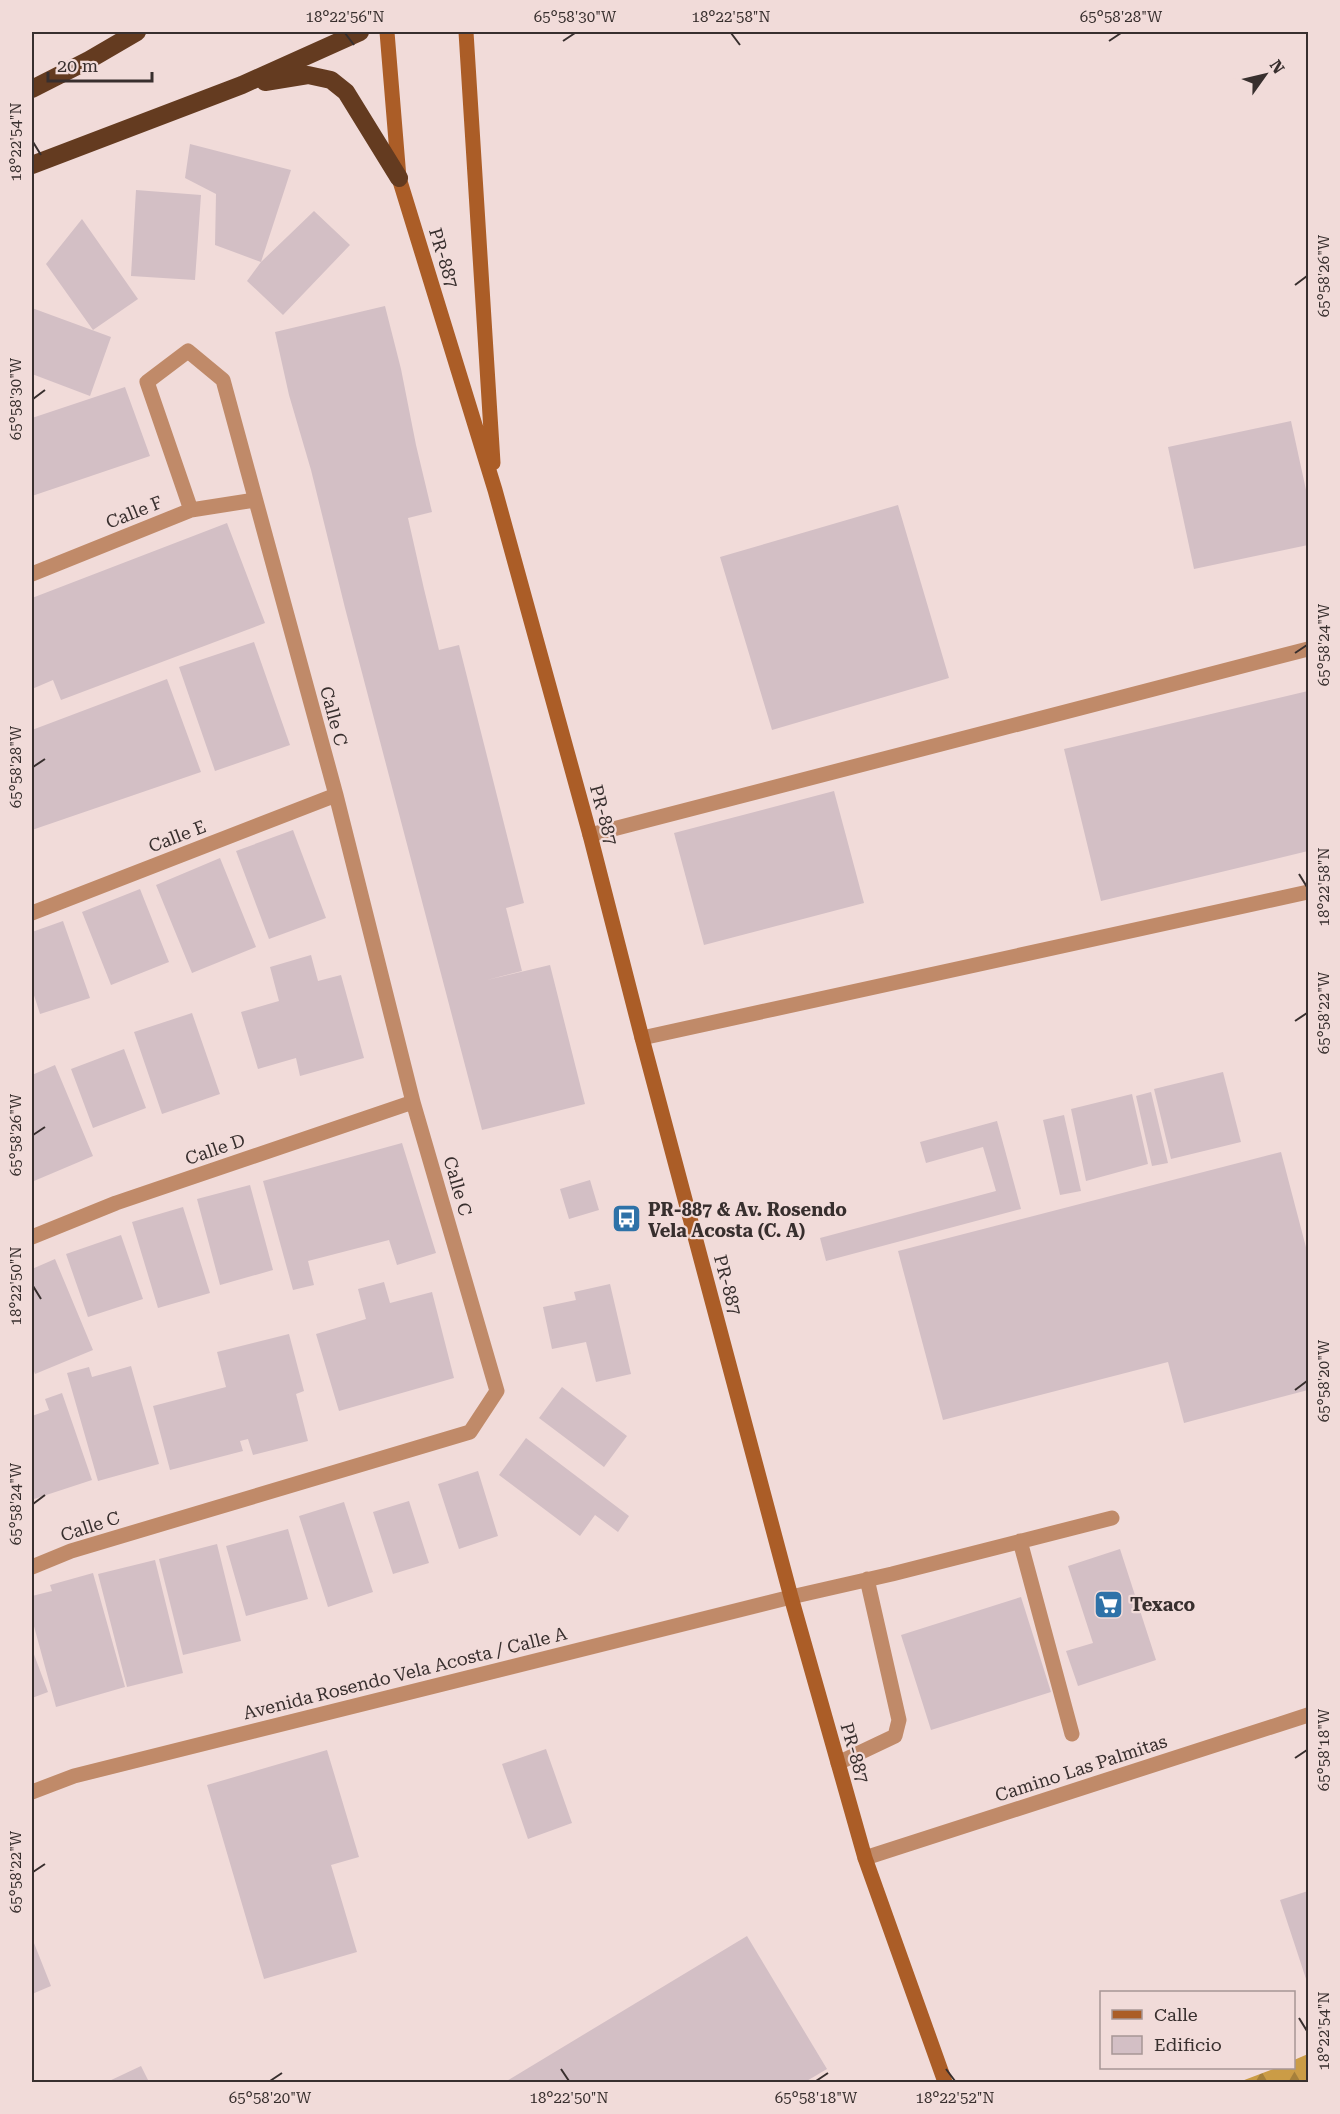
<svg xmlns="http://www.w3.org/2000/svg" width="1340" height="2114" viewBox="0 0 1340 2114" font-family="'Roboto Serif',serif">
  <style>
    .forest { fill: url(#forest-firs) }
    .building { fill: #d3bfc5 }
    .lines { fill: none; stroke-linecap: round; stroke-linejoin: round }
    .lane { stroke: #c08a69; stroke-width: 15 }
    .street { stroke: #c08a69; stroke-width: 15 }
    .secondary { stroke: #ab5d27; stroke-width: 15 }
    .highway { stroke: #643b20; stroke-width: 18 }
    .ticks { fill: none; stroke: #382f2e; stroke-width: 2 }
    .labels { text-anchor: middle; dominant-baseline: central; stroke-width: 4.5; stroke-linejoin: round; paint-order: stroke }
    .street-label { font-size: 18px; fill: #382f2e; stroke: #f1dbd9 }
    .poi-label { font-size: 18px; font-weight: bold; fill: #382f2e; stroke: #f1dbd9; text-anchor: start }
    .neatline { fill: none; stroke: #382f2e; stroke-width: 2 }
    .ticks-label { font-size: 15px; text-anchor: middle; fill: #382f2e }
  </style>
  <defs>
    <pattern id="forest-firs" width="22" height="20" patternUnits="userSpaceOnUse" patternTransform="scale(1.5)"><rect width="22" height="20" fill="#cb9c46"/><path d="M5 1l3.5 6h-7zM16 11l3.5 6h-7z" fill="#a6803b"/></pattern>
  </defs>
  <rect width="100%" height="100%" fill="#f1dbd9"/>
  <path class="forest" d="M1308,2054V2082H1239L1276,2068H1294V2060Z"/>
  <path class="building" d="M190,144L291,170L261,262L314,211L350,245L283,315L247,281L261,262L215,245L216,194L185,178Z
    M136,190L201,195L195,280L131,276Z
    M82,219L138,299L93,330L46,264Z
    M385,306L401,369L416,445L432,512L408,518L424,589L439,650L459,645L524,903L506,908L522,971L487,980L550,965L585,1104L482,1130L345,608L311,470L289,395L275,332Z
    M32,308L111,337L90,396L32,374Z
    M125,387L150,456L32,496V418Z
    M1291,421L1308,499V545L1194,569L1168,447Z
    M898,505L949,678L772,730L720,557Z
    M227,523L265,623L61,700L53,680L32,689V598Z
    M254,642L290,745L215,771L179,667Z
    M167,679L201,772L32,830V744H34L32,739V730Z
    M1308,691V851L1101,901L1064,749Z
    M834,791L864,903L704,945L674,833Z
    M293,830L326,918L269,939L236,851Z
    M220,858L256,947L192,973L156,885Z
    M140,889L169,962L111,985L82,912Z
    M63,921L90,998L40,1014L32,989V932Z
    M311,955L318,981L341,975L364,1058L300,1076L296,1058L258,1069L241,1012L279,1001L270,967Z
    M192,1013L220,1094L162,1114L134,1032Z
    M124,1049L146,1108L93,1128L71,1069Z
    M55,1065L93,1156L34,1181L32,1176V1075Z
    M1223,1072L1241,1142L1171,1159L1154,1089Z
    M1151,1092L1168,1163L1152,1166L1136,1096Z
    M1132,1094L1148,1164L1086,1181L1071,1109Z
    M1064,1115L1081,1191L1060,1195L1043,1120Z
    M997,1121L1021,1209L826,1261L820,1238L996,1191L983,1147L926,1163L920,1142Z
    M402,1143L436,1253L397,1265L389,1240L308,1261L314,1285L293,1290L263,1181Z
    M1281,1152L1308,1255V1390L1184,1423L1168,1362L943,1420L898,1251Z
    M590,1180L599,1210L569,1219L560,1189Z
    M250,1185L273,1270L220,1285L197,1199Z
    M183,1207L210,1293L158,1308L132,1222Z
    M121,1235L143,1299L88,1317L66,1254Z
    M55,1259L93,1350L35,1374L32,1366V1269Z
    M384,1282L390,1303L432,1292L454,1378L339,1411L316,1334L366,1319L358,1289Z
    M610,1284L631,1374L596,1382L586,1342L552,1349L543,1307L576,1300L574,1292Z
    M289,1334L304,1391L296,1394L308,1441L253,1455L248,1439L240,1441L243,1451L170,1470L153,1406L226,1387L217,1352Z
    M131,1366L159,1464L98,1481L67,1373L89,1367L92,1377Z
    M562,1387L627,1436L604,1467L539,1418Z
    M62,1393L92,1480L34,1499L32,1493V1416L49,1410L45,1399Z
    M526,1438L629,1516L618,1532L595,1515L580,1536L499,1475Z
    M478,1471L498,1536L459,1549L438,1484Z
    M409,1501L429,1563L393,1574L373,1512Z
    M344,1502L373,1592L328,1607L299,1516Z
    M288,1529L308,1599L246,1616L226,1546Z
    M217,1544L241,1641L183,1655L159,1559Z
    M1120,1549L1156,1660L1078,1686L1066,1651L1093,1643L1068,1566Z
    M155,1560L183,1673L127,1687L98,1574Z
    M93,1573L125,1687L56,1707L32,1619V1596L52,1591L50,1585Z
    M1021,1597L1051,1692L931,1730L901,1635Z
    M32,1649L48,1692L32,1698Z
    M546,1749L572,1823L528,1839L502,1764Z
    M327,1750L359,1857L331,1865L357,1952L264,1979L207,1785Z
    M1308,1891V1985L1280,1900Z
    M747,1936L827,2069L805,2082H505Z
    M32,1938L51,1986L32,1994Z
    M141,2066L149,2082H107Z"/>
  <g class="lines">
    <path class="lane" d="M590,835L1308,649
      M642,1038L1308,892
      M1020,1541L1072,1734
      M791,1597L892,1574L1112,1518
      M838,1763L895,1736L899,1720L867,1579"/>
    <path class="street" d="M32,574L191,510L255,500
      M32,913L336,795
      M32,1237L116,1203L413,1102
      M32,1567L71,1551L470,1432L497,1391L413,1102L336,795L223,380L188,351L147,382L191,510
      M32,1792L74,1776L791,1597
      M865,1858L1308,1715"/>
    <path class="secondary" d="M387,32L399,178L495,490L590,835L642,1038L791,1597L865,1858L945,2082
      M466,32L493,463"/>
    <path class="highway" d="M265,82L308,75L331,80L346,92L399,178
      M32,89L89,60L137,32
      M32,165L242,85L360,32"/>
  </g>
  <path class="ticks" d="M345,33L354,45M731,33L740,45M563,41L575,33M1109,41L1121,33M33,142L41,155M1295,285L1307,276M33,399L45,390M1295,653L1307,645M33,767L45,759M1299,874L1307,887M1295,1021L1307,1013M33,1135L45,1127M33,1286L41,1299M1295,1390L1307,1381M33,1504L45,1495M1295,1758L1307,1750M33,1872L45,1864M1299,2018L1307,2031M561,2069L569,2081M946,2069L955,2081M270,2081L282,2073M816,2081L828,2073"/>
  <defs>
    <symbol id="bus-square" viewBox="-11 -11 22 22"><rect x="-9" y="-9" width="18" height="18" rx="4" fill="#2e72a8" stroke="#f1dbd9"/><path d="M-5-6H5V4H4V6H2V4H-2V6H-4V4H-5ZM-3.5-4V0h7V-4ZM-3.5 1.2v1.5H-2V1.2ZM2 1.2v1.5H3.5V1.2Z" fill="#fff"/></symbol>
    <symbol id="supermarket-square" viewBox="-11 -11 22 22"><rect x="-9" y="-9" width="18" height="18" rx="4" fill="#2e72a8" stroke="#f1dbd9"/><path d="M-6-5.5h2.5l.6 2H6L4.5 2H-2.5L-4.4-4H-6ZM-1.5 3.2a1.3 1.3 0 1 0 .1 0ZM3 3.2a1.3 1.3 0 1 0 .1 0Z" fill="#fff"/></symbol>
  </defs>
  <g fill-rule="evenodd">
    <use href="#bus-square" x="610" y="1202" width="33" height="33"/>
    <use href="#supermarket-square" x="1092" y="1588" width="33" height="33"/>
  </g>
  <g class="labels">
    <g class="street-label">
      <text transform="translate(444 258) rotate(73)">PR-887</text>
      <text transform="translate(134 512) rotate(-22)">Calle F</text>
      <text transform="translate(334 716) rotate(75)">Calle C</text>
      <text transform="translate(604 815) rotate(75)">PR-887</text>
      <text transform="translate(177 836) rotate(-21)">Calle E</text>
      <text transform="translate(215 1149) rotate(-19)">Calle D</text>
      <text transform="translate(458 1186) rotate(74)">Calle C</text>
      <text transform="translate(728 1285) rotate(75)">PR-887</text>
      <text transform="translate(90 1526) rotate(-18)">Calle C</text>
      <text transform="translate(405 1673) rotate(-14)">Avenida Rosendo Vela Acosta / Calle A</text>
      <text transform="translate(855 1753) rotate(74)">PR-887</text>
      <text transform="translate(1081 1768) rotate(-18)">Camino Las Palmitas</text>
    </g>
    <g class="poi-label">
      <text x="648" y="1209">PR-887 &amp; Av. Rosendo<tspan x="648" dy="21">Vela Acosta (C. A)</tspan></text>
      <text x="1130" y="1604">Texaco</text>
    </g>
  </g>
  <rect width="1340" height="2114" fill="none" stroke="#f1dbd9" stroke-width="66"/>
  <rect x="1100" y="1991" width="195" height="78" fill="#f1dbd9" stroke="#a79695" stroke-width="1.5"/>
  <rect x="1112" y="2010" width="30" height="9" fill="#ab5d27" stroke="#a79695" stroke-width="1.5"/>
  <text x="1154" y="2021" font-size="18" fill="#382f2e">Calle</text>
  <rect x="1112" y="2036" width="30" height="18" fill="#d3bfc5" stroke="#a79695" stroke-width="1.5"/>
  <text x="1154" y="2051" font-size="18" fill="#382f2e">Edificio</text>
  <g transform="translate(1265 75) rotate(56)" stroke="#f1dbd9" stroke-width="4.5" paint-order="stroke">
  <path d="M0-4.5L10 22L0 15L-10 22Z" fill="#382f2e"/>
  <text y="-9" font-size="16" font-weight="bold" text-anchor="middle" fill="#382f2e">N</text>
  </g>
  <path d="M48 72v9h104v-9" fill="none" stroke="#382f2e" stroke-width="3"/>
  <text x="57" y="72" font-size="18" fill="#382f2e" stroke="#f1dbd9" stroke-width="4.5" paint-order="stroke">20 m</text>
  <rect x="33" y="33" width="1274" height="2048" class="neatline"/>
  <g class="ticks-label">
    <text x="345" y="22">18°22'56"N</text>
    <text x="575" y="22">65°58'30"W</text>
    <text x="731" y="22">18°22'58"N</text>
    <text x="1121" y="22">65°58'28"W</text>
    <text transform="translate(16 142) rotate(-90)" y="5">18°22'54"N</text>
    <text transform="translate(1324 276) rotate(-90)" y="5">65°58'26"W</text>
    <text transform="translate(16 399) rotate(-90)" y="5">65°58'30"W</text>
    <text transform="translate(1324 645) rotate(-90)" y="5">65°58'24"W</text>
    <text transform="translate(16 767) rotate(-90)" y="5">65°58'28"W</text>
    <text transform="translate(1324 887) rotate(-90)" y="5">18°22'58"N</text>
    <text transform="translate(1324 1013) rotate(-90)" y="5">65°58'22"W</text>
    <text transform="translate(16 1135) rotate(-90)" y="5">65°58'26"W</text>
    <text transform="translate(16 1286) rotate(-90)" y="5">18°22'50"N</text>
    <text transform="translate(1324 1381) rotate(-90)" y="5">65°58'20"W</text>
    <text transform="translate(16 1504) rotate(-90)" y="5">65°58'24"W</text>
    <text transform="translate(1324 1750) rotate(-90)" y="5">65°58'18"W</text>
    <text transform="translate(16 1872) rotate(-90)" y="5">65°58'22"W</text>
    <text transform="translate(1324 2031) rotate(-90)" y="5">18°22'54"N</text>
    <text x="270" y="2103">65°58'20"W</text>
    <text x="569" y="2103">18°22'50"N</text>
    <text x="816" y="2103">65°58'18"W</text>
    <text x="955" y="2103">18°22'52"N</text>
  </g>
</svg>
